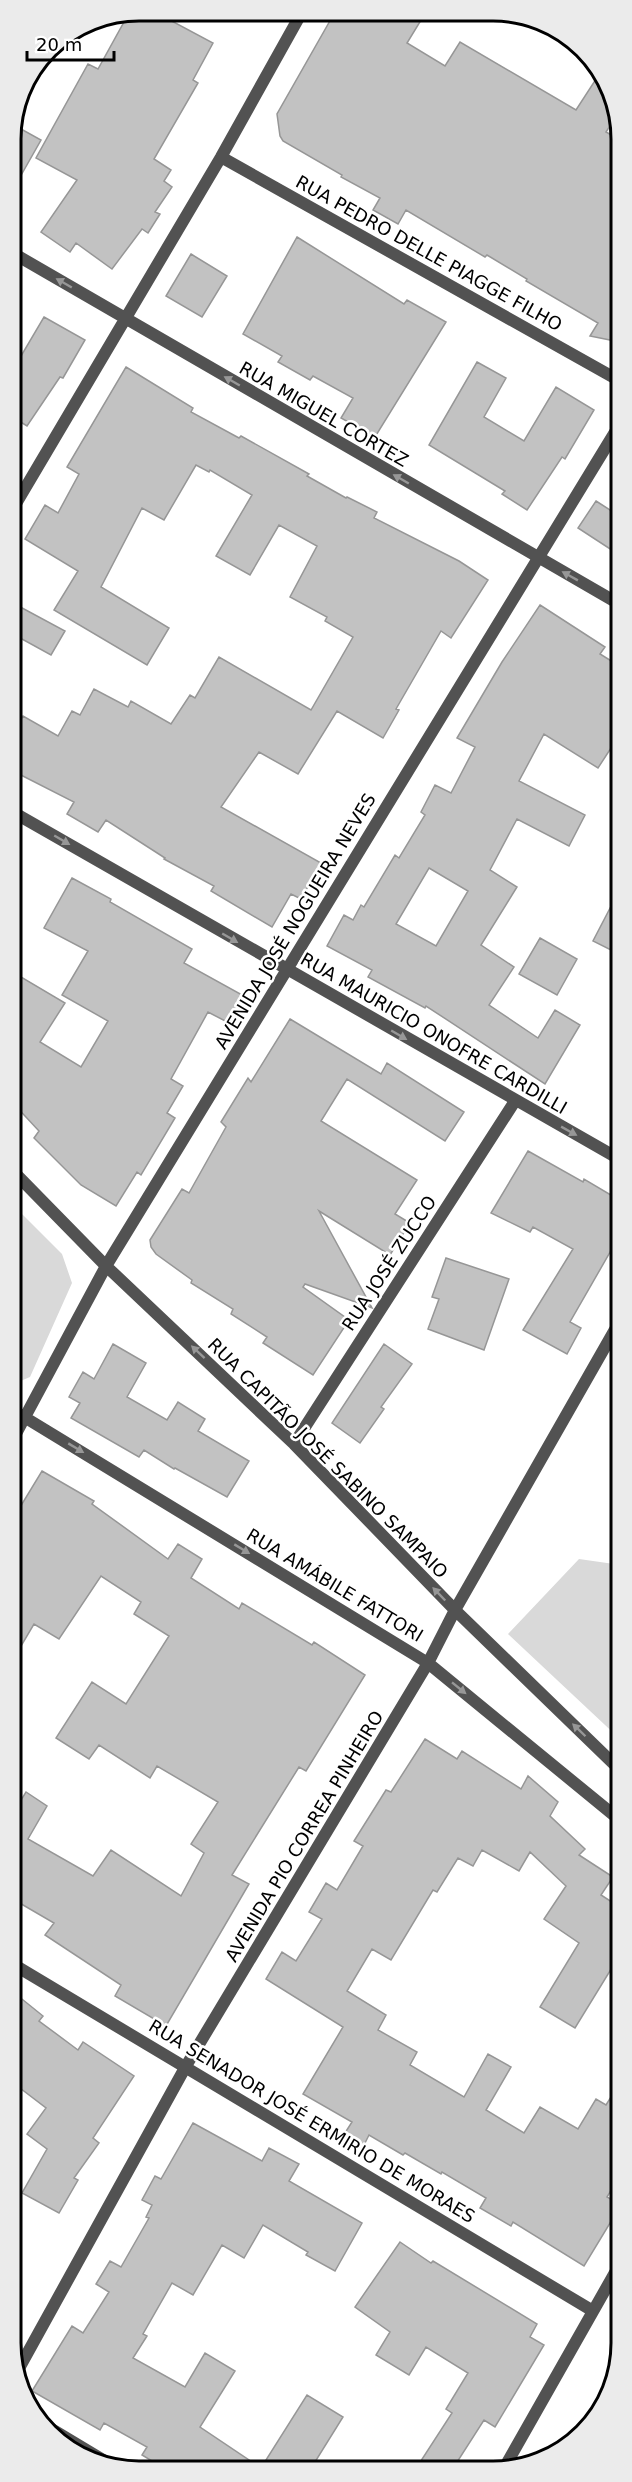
<svg xmlns="http://www.w3.org/2000/svg" width="632" height="2482" viewBox="0 0 632 2482" font-family="'DejaVu Sans',sans-serif">
  <style>
    .green { fill: #d9d9d9 }
    .building { fill: #c2c2c2; stroke: #969696; stroke-width: 1.5; fill-rule: evenodd }
    .lines { fill: none; stroke-linecap: round; stroke-linejoin: round }
    .minor { stroke: #525252; stroke-width: 12 }
    .oneway { fill: #979797 }
    .labels { text-anchor: middle; dominant-baseline: central; stroke-width: 5; stroke-linejoin: round; paint-order: stroke }
    .street-label { font-size: 18px; fill: #000; stroke: #fff }
    .rim { fill: none; stroke: #000; stroke-width: 3 }
  </style>
  <rect width="100%" height="100%" fill="#fff"/>
  <path class="green" d="M11,1203L62,1254L72,1283L30,1377L11,1385Z
    M579,1559L621,1565V1740L508,1634Z"/>
  <path class="building" d="M139,10L153,11L213,43L193,80L198,83L154,159L171,170L164,181L172,187L155,212L160,214L148,233L142,229L112,269L76,243L70,252L41,232L77,180L36,158L88,64L98,69L129,13Z
    M335,12H426L407,43L445,66L460,42L576,110L598,76L617,115L606,132L620,140V342L590,336L598,323L526,281L527,279L487,255L485,257L406,210L398,224L373,210L380,198L341,177L342,175L283,141L280,136L277,114Z
    M12,124L41,140L11,193V131Z
    M297,237L404,304L407,300L446,322L375,437L341,418L353,398L313,376L310,380L278,362L282,356L243,334Z
    M191,254L227,276L202,317L166,296Z
    M44,317L85,340L63,378L60,377L27,426L11,416V373Z
    M477,362L506,378L484,417L524,441L556,387L594,410L565,459L562,457L527,510L502,494L505,491L429,445Z
    M126,367L193,408L191,412L239,438L241,436L309,474L307,476L346,498L347,497L377,512L374,518L459,561L488,580L451,638L441,631L396,709L399,710L383,738L337,711L298,774L259,752L221,807L321,863L301,899L291,894L272,927L211,891L214,886L164,859L165,858L106,820L98,832L67,814L74,802L11,770V735L23,716L58,736L72,711L80,715L94,689L128,707L131,701L171,724L190,695L195,698L219,657L311,710L353,637L325,621L327,617L290,597L317,546L279,525L250,575L216,556L252,495L210,470L209,472L196,465L164,520L142,508L101,587L169,628L147,665L54,610L78,571L25,539L45,505L58,513L79,474L67,467Z
    M596,501L621,517V556L578,528Z
    M11,602L65,631L51,655L11,633Z
    M540,605L605,647L600,654L621,667V753L611,748L598,768L544,734L519,781L585,815L569,846L517,819L490,870L517,887L481,945L514,967L489,1005L538,1038L555,1010L580,1025L545,1084L426,1006L425,1008L368,977L372,970L327,946L344,915L353,920L361,905L364,907L395,855L399,858L425,815L421,812L435,785L451,793L475,747L457,738L502,662ZM429,868L468,891L436,946L396,924Z
    M72,878L111,899L110,902L192,949L184,963L244,996L229,1023L208,1012L171,1079L183,1086L167,1113L175,1118L141,1175L137,1172L116,1206L81,1185L34,1138L39,1131L11,1101V971L65,1003L40,1042L81,1067L108,1021L62,995L88,951L44,928Z
    M621,887V955L593,941Z
    M540,938L577,959L557,995L519,974Z
    M290,1019L381,1074L387,1063L464,1112L445,1141L347,1079L321,1121L417,1180L395,1214L410,1223L390,1255L319,1211L372,1308L305,1284L303,1287L349,1320L313,1375L263,1343L267,1337L231,1314L233,1309L191,1283L192,1280L156,1254L151,1247L150,1240L182,1189L189,1193L226,1127L221,1122L248,1078L251,1082Z
    M528,1151L583,1182L584,1179L621,1201V1233L570,1322L581,1328L567,1354L523,1330L573,1249L533,1227L530,1232L491,1213Z
    M446,1258L509,1279L484,1350L428,1329L439,1299L432,1297Z
    M113,1344L146,1363L127,1397L167,1420L178,1402L205,1419L198,1431L249,1461L227,1497L175,1468L174,1469L144,1450L139,1457L71,1418L80,1403L69,1397L83,1372L94,1379Z
    M384,1344L412,1364L381,1407L384,1409L360,1443L332,1423Z
    M42,1471L94,1501L92,1504L168,1559L178,1544L202,1559L191,1578L239,1609L242,1603L312,1645L314,1642L365,1675L306,1771L299,1767L232,1875L249,1884L166,2026L115,1996L121,1985L45,1935L54,1923L11,1898V1816L26,1792L47,1806L28,1839L93,1876L111,1850L181,1896L204,1853L191,1844L218,1802L157,1766L150,1778L99,1745L89,1759L56,1738L92,1682L126,1704L169,1636L134,1614L141,1602L101,1576L59,1639L34,1624L11,1663V1522Z
    M425,1739L457,1759L462,1751L521,1789L528,1776L558,1802L550,1816L585,1849L579,1855L613,1877L601,1895L621,1908V1953L575,2028L540,2007L579,1943L544,1919L566,1886L530,1852L519,1871L482,1850L473,1866L458,1858L437,1892L433,1890L391,1960L372,1949L347,1991L386,2015L378,2030L417,2052L410,2065L464,2097L488,2054L511,2067L486,2110L524,2133L540,2107L578,2129L596,2099L606,2105L621,2081V2174L607,2197L621,2205L584,2266L513,2222L511,2226L480,2208L486,2198L442,2172L441,2174L405,2153L403,2155L369,2135L363,2147L343,2136L352,2122L303,2094L343,2027L266,1979L282,1952L296,1961L322,1919L309,1912L326,1883L337,1890L363,1846L354,1841L386,1790L391,1792Z
    M12,1991L43,2016L39,2021L78,2050L83,2042L134,2076L93,2138L99,2143L74,2178L78,2180L59,2213L22,2193L47,2149L27,2134L46,2108L12,2082Z
    M193,2123L262,2161L269,2148L299,2164L289,2181L362,2223L335,2271L306,2255L308,2252L263,2225L244,2258L222,2245L193,2295L172,2283L143,2334L147,2336L133,2358L185,2387L205,2353L235,2371L200,2427L261,2468L307,2395L343,2417L310,2470L165,2469L142,2455L147,2447L104,2423L100,2430L32,2391L72,2326L83,2333L109,2292L96,2284L110,2261L121,2267L149,2218L146,2217L152,2205L142,2200L155,2176L161,2179Z
    M400,2242L431,2263L433,2261L537,2324L530,2337L544,2345L495,2427L484,2420L452,2470H415L452,2413L446,2409L468,2373L426,2347L409,2375L376,2355L390,2332L355,2307Z"/>
  <g class="lines">
    <path class="minor" d="M221,157L620,381
      M11,252L621,605
      M11,512L221,157L302,12
      M11,811L621,1160
      M11,1169L106,1266L294,1444L455,1610L621,1771
      M11,1409L428,1663L621,1821
      M11,1443L106,1266L620,424
      M294,1444L515,1101
      M11,1963L593,2311
      M17,2372L186,2066L428,1663L455,1610L621,1319
      M43,2424L118,2469
      M503,2470L621,2262"/>
  </g>
  <defs><path id="oneway-solid" d="M-6-.8H1V-3.2L6.5 0L1 3.2V.8H-6Z" transform="scale(1.5)"/></defs>
  <g class="oneway">
    <use href="#oneway-solid" transform="translate(64 283) rotate(-150)"/>
    <use href="#oneway-solid" transform="translate(232 381) rotate(-150)"/>
    <use href="#oneway-solid" transform="translate(401 479) rotate(-150)"/>
    <use href="#oneway-solid" transform="translate(570 576) rotate(-151)"/>
    <use href="#oneway-solid" transform="translate(62 840) rotate(30)"/>
    <use href="#oneway-solid" transform="translate(230 938) rotate(30)"/>
    <use href="#oneway-solid" transform="translate(399 1035) rotate(30)"/>
    <use href="#oneway-solid" transform="translate(569 1131) rotate(29)"/>
    <use href="#oneway-solid" transform="translate(198 1352) rotate(-137)"/>
    <use href="#oneway-solid" transform="translate(76 1448) rotate(31)"/>
    <use href="#oneway-solid" transform="translate(242 1549) rotate(31)"/>
    <use href="#oneway-solid" transform="translate(439 1594) rotate(-134)"/>
    <use href="#oneway-solid" transform="translate(459 1688) rotate(39)"/>
    <use href="#oneway-solid" transform="translate(579 1730) rotate(-136)"/>
  </g>
  <g class="labels">
    <g class="street-label">
      <text transform="translate(429 253) rotate(29)">RUA PEDRO DELLE PIAGGE FILHO</text>
      <text transform="translate(324 414) rotate(30)">RUA MIGUEL CORTEZ</text>
      <text transform="translate(295 921) rotate(-59)">AVENIDA JOSÉ NOGUEIRA NEVES</text>
      <text transform="translate(434 1033) rotate(30)">RUA MAURICIO ONOFRE CARDILLI</text>
      <text transform="translate(389 1263) rotate(-57)">RUA JOSÉ ZUCCO</text>
      <text transform="translate(328 1458) rotate(45)">RUA CAPITÃO JOSÉ SABINO SAMPAIO</text>
      <text transform="translate(335 1585) rotate(31)">RUA AMÁBILE FATTORI</text>
      <text transform="translate(304 1836) rotate(-59)">AVENIDA PIO CORREA PINHEIRO</text>
      <text transform="translate(312 2121) rotate(31)">RUA SENADOR JOSÉ ERMIRIO DE MORAES</text>
    </g>
  </g>
  <path d="M0 0H632V2482H0ZM139 21H493A118 118 0 0 1 611 139V2343A118 118 0 0 1 493 2461H139A118 118 0 0 1 21 2343V139A118 118 0 0 1 139 21Z" fill="#ebebeb" fill-rule="evenodd"/>
  <path class="rim" d="M139 21H493A118 118 0 0 1 611 139V2343A118 118 0 0 1 493 2461H139A118 118 0 0 1 21 2343V139A118 118 0 0 1 139 21Z"/>
  <path d="M27 51v9h87v-9" fill="none" stroke="#000000" stroke-width="3"/>
  <text x="36" y="51" font-size="18" fill="#000000" stroke="#ffffff" stroke-width="4.5" paint-order="stroke">20 m</text>
</svg>
